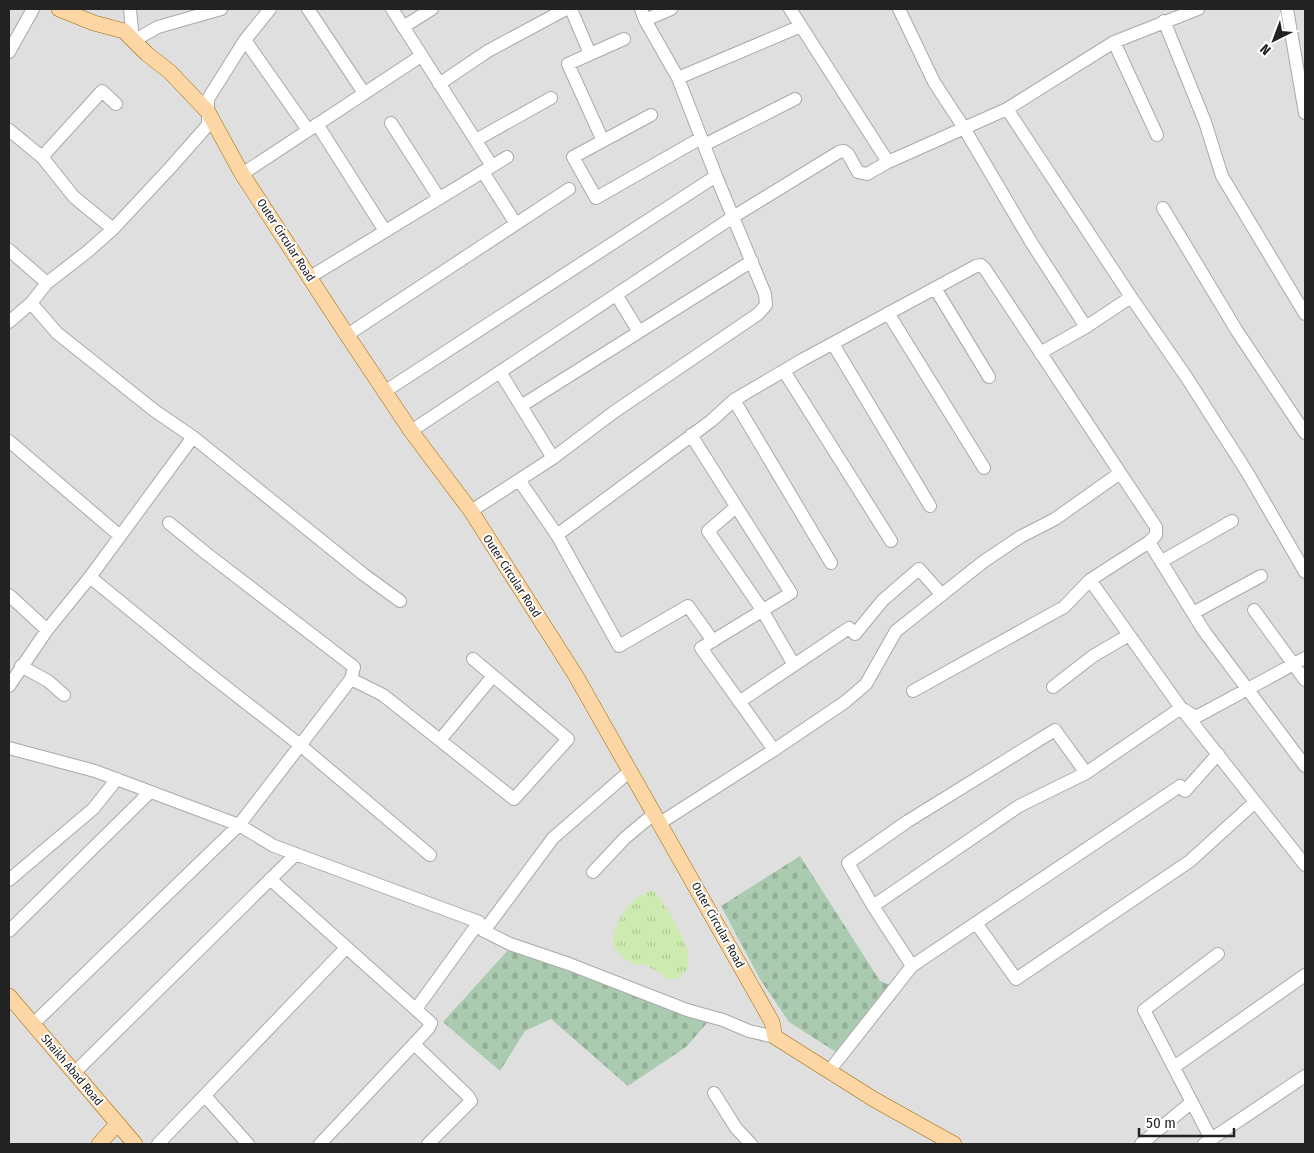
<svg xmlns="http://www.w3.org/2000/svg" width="1314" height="1153" viewBox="0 0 1314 1153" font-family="'Fira Sans Condensed',sans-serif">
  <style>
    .residential { fill: #e0dfdf }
    .grass { fill: url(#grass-tufts) }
    .cemetery { fill: url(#cemetery-stones) }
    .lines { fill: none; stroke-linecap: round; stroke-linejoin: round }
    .minor-casing { stroke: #a9a9a9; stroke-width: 14 }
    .major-casing { stroke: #a06b00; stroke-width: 16 }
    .minor { stroke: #fff; stroke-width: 12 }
    .major { stroke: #fcd6a4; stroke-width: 15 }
    .labels { text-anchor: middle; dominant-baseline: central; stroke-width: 4; stroke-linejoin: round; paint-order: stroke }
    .street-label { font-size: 12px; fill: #222; stroke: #fff }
  </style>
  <defs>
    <pattern id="grass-tufts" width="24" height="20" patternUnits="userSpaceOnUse" patternTransform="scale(1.25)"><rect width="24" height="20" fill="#cdebb0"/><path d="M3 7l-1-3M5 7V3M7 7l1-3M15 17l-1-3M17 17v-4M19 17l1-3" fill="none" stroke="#b0c997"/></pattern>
    <pattern id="cemetery-stones" width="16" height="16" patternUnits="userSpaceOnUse" patternTransform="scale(1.25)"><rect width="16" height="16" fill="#aacbaf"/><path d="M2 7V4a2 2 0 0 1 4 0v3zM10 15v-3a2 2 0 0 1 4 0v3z" fill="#92ae96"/></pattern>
  </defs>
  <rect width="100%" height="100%" fill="#f2efe9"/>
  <path class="residential" d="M9,9H1305V1144H9Z"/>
  <path class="grass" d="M653,890C667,907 680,928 687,949C689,955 688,963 688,969L678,978L669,979L644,964L636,965L622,957L613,946C613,923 629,897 653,890Z"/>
  <path class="cemetery" d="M800,856L880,981L894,987L839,1054L789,1022L760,979L721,906Z
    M509,949L707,1023L686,1047L628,1086L551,1019L525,1031L500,1071L443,1022Z"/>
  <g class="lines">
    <defs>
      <path id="minor" d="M130,9L133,41L158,27L221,9
        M308,9L364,93
        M392,9L492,166
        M571,9L590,54
        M790,9L888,162
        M899,9L934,82L964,128L1031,242L1086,327
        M1287,9L1305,113
        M645,20L671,9
        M1164,21L1205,122L1222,176L1305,314
        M403,27L432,9
        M245,40L308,130
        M1114,42L1157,135
        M9,52L33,9
        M678,78L801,26
        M439,84L488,51L566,9
        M1007,109L1131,297L1187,378L1247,472L1305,572
        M651,115L573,157L596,198L701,138
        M391,123L439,198
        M317,124L385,231
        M9,130L42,157L74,197L113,229
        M476,140L551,98
        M603,141L568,64L624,39
        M704,145L795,99
        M42,157L102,91L116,104
        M483,172L516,224
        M242,174L421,56
        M1163,208L1237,331L1305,433
        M9,250L47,283
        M310,277L507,157
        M935,288L989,377
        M617,296L639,332
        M31,303L57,333L155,411L193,437L363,574L400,601
        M888,313L984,468
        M9,322L31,303L47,283L87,252L113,229L170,168L208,125V99L245,40L270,9
        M347,335L569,189
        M833,344L930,506
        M1040,353L1086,327L1131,297
        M784,371L891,541
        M500,372L553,458
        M384,392L716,176
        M734,400L831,563
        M521,406L752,261
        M411,431L733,217L839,152L844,151L848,154L858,172L867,174L888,162L1007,109L1114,42L1198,9
        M9,441L120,536
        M519,480L557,535L619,646L688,606L713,641
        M736,507L708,531L761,608L794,665
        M471,511L553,458L614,412L758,314L766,305L765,294L716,176L678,78L645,20L641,9
        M557,535L711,421L734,400L802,360L976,266L981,265L985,269L1156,527V535L1149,542L1090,580L1181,708L1305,865
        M1149,542L1204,631L1305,766
        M1162,561L1232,521
        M90,577L194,662L300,745L430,855
        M9,595L47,630
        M1254,610L1305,680
        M1193,613L1261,576
        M21,666L48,681L64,695
        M351,679L383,695L514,799L568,739L473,659
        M9,686L47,630L90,577L193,437
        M1053,687L1093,656L1129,635
        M913,691L1064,607L1090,580
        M739,702L849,628L855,634L883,600L919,569L942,595
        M440,740L493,676
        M9,748L95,771L239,825L274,846L479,922L484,931L510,944L569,964L687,1010L723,1020L749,1031L775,1037
        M774,750L845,702L866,684L896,631L983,562L1020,537L1055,519L1120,473
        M660,823L774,750L701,648L791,593L691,435
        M593,872L625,838L655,813
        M270,879L431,1023L428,1029L320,1144
        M9,880L93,809L117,779
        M873,906L1019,806L1086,773L1181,708L1196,717L1305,658
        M976,923L1016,979L1190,861L1255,802
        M9,931L150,792
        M484,931L553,838L630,771
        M912,966L873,906L848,863L908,821L1055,730L1086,773
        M416,1009L479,922
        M33,1024L239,825L351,679L354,667L207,554L169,523
        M414,1044L468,1096L471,1101L428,1144
        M1174,1067L1305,975
        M829,1071L912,966L1180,786L1185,791L1218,754
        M74,1073L296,854
        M714,1093L736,1128L751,1144
        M205,1096L248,1144
        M1211,1139L1144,1010L1218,954
        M158,1144L346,948
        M1141,1144L1192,1102
        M1204,1144L1305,1076"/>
      <path id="major" d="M59,9L94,23L124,31L147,54L170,72L208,112L242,174L347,335L411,431L471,511L576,676L772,1022L775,1037L875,1100L954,1144
        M9,996L135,1144
        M99,1144L117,1124"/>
    </defs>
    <use href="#minor" class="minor-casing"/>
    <use href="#major" class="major-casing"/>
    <use href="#minor" class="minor"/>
    <use href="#major" class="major"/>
  </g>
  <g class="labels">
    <g class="street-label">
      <text transform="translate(286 240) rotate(57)">Outer Circular Road</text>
      <text transform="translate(512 576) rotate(57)">Outer Circular Road</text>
      <text transform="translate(718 925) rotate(61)">Outer Circular Road</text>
      <text transform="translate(72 1070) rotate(50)">Shaikh Abad Road</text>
    </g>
  </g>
  <rect width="1314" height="1153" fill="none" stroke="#222222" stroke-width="20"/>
  <g transform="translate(1274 40) rotate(222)" stroke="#ffffff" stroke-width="4" paint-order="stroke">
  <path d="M0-4L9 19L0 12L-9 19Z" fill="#222222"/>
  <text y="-8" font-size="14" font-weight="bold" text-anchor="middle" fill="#222222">N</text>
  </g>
  <path d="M1139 1128v8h95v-8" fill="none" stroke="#222222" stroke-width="2.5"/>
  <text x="1146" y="1128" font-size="15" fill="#222222" stroke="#ffffff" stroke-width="4" paint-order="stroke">50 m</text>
</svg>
